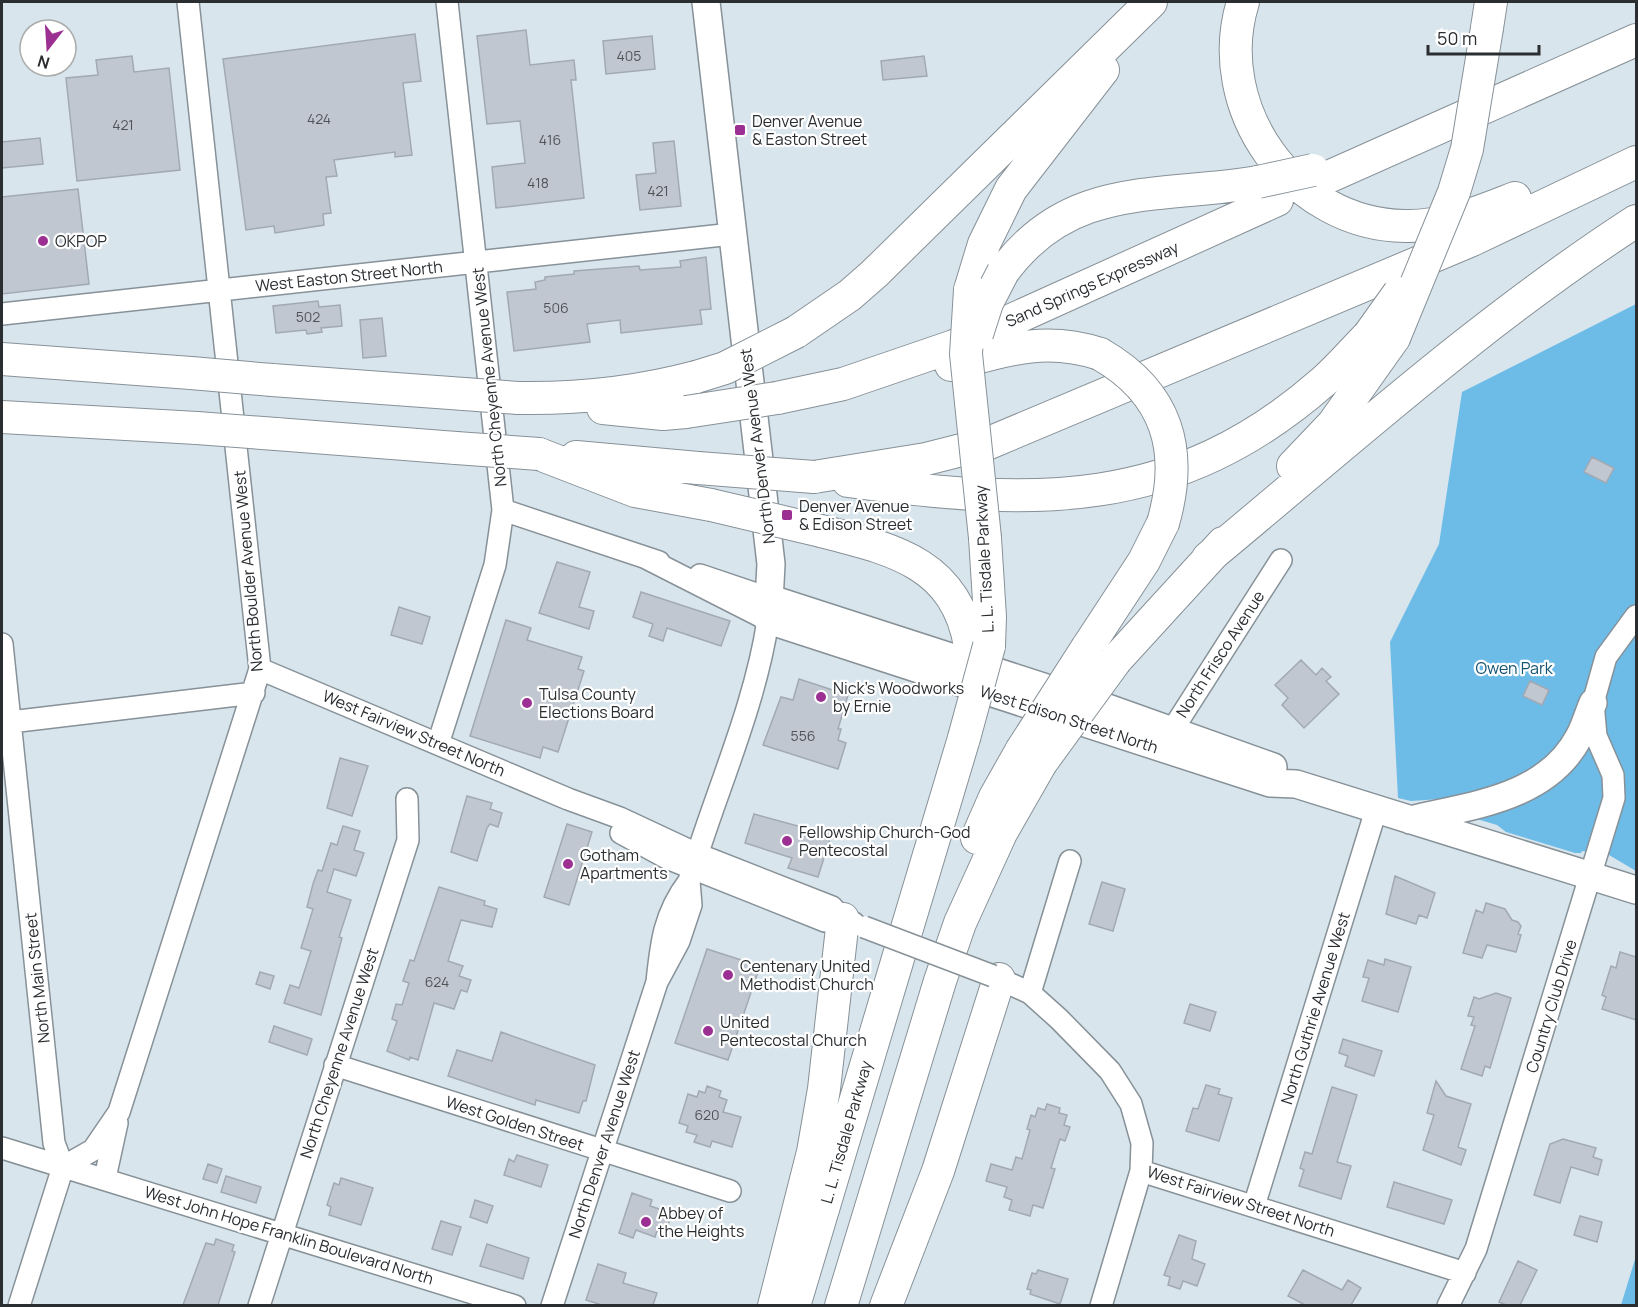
<svg xmlns="http://www.w3.org/2000/svg" width="1638" height="1307" viewBox="0 0 1638 1307" font-family="Manrope,sans-serif">
  <style>
    .green { fill: #6dbce8 }
    .building { fill: #c0c7d1; stroke: #a2a9b3; stroke-width: 1.5 }
    .lines { fill: none; stroke-linecap: round; stroke-linejoin: round }
    .minor-casing { stroke: #879198; stroke-width: 24 }
    .major-casing { stroke: #879198; stroke-width: 30 }
    .highway-casing { stroke: #879198; stroke-width: 34 }
    .minor { stroke: #fff; stroke-width: 21 }
    .major { stroke: #fff; stroke-width: 27 }
    .highway { stroke: #fff; stroke-width: 32 }
    .minor-bridge-casing { stroke: #879198; stroke-width: 24; stroke-linecap: butt }
    .highway-bridge-casing { stroke: #879198; stroke-width: 34; stroke-linecap: butt }
    .minor-bridge { stroke: #fff; stroke-width: 21 }
    .highway-bridge { stroke: #fff; stroke-width: 32 }
    .poi-dot { fill: #9b3092; stroke: #fff; stroke-width: 2 }
    .labels { text-anchor: middle; dominant-baseline: central; stroke-width: 4.5; stroke-linejoin: round; paint-order: stroke }
    .number-label { font-size: 14px; fill: #505459 }
    .poi-label { font-size: 16px; fill: #2a2e31; stroke: #fff; text-anchor: start }
    .street-label { font-size: 16px; fill: #2a2e31; stroke: #fff }
    .park-label { font-size: 16px; fill: #145371; stroke: #fff }
  </style>
  <rect width="100%" height="100%" fill="#d9e5ec"/>
  <path class="green" d="M1636,304V871L1609,855L1582,851L1581,853H1575L1506,832L1497,825L1470,817L1455,798L1411,801L1398,798L1390,642L1439,544L1462,392Z
    M1636,1256V1305H1621Z"/>
  <path class="building" d="M526,30L530,65L574,60L576,80H571L584,198L496,208L492,167L525,163L520,121L487,124L477,36Z
    M415,34L421,81L403,83L412,155L395,157V152L334,160L337,176L326,177L331,213L323,214L324,225L275,233L274,226L246,230L223,59Z
    M652,36L655,69L606,74L603,41Z
    M132,56L134,72L169,68L180,170L77,181L66,78L98,75L96,60Z
    M924,56L927,76L883,80L881,61Z
    M40,138L43,164L2,168V142Z
    M674,141L681,206L640,210L636,175L656,173L653,143Z
    M78,189L89,284L2,294V197Z
    M706,257L711,309L700,310L702,324L621,333L620,320L587,324L590,342L514,351L507,292L536,289L535,282L545,280V277L574,274V271L639,266L640,270L681,267L680,261Z
    M318,301L319,307L340,305L342,326L321,328L322,332L307,334L306,330L276,333L273,306Z
    M382,318L386,356L363,358L360,320Z
    M1592,457L1614,468L1606,483L1584,472Z
    M557,562L590,572L579,607L594,611L589,629L539,613Z
    M641,592L730,621L721,646L667,628L663,641L649,636L653,624L633,617Z
    M399,607L430,617L422,644L391,635Z
    M506,620L531,628L527,640L582,657L578,669L584,671L558,752L543,747L540,758L470,736Z
    M1301,660L1316,675L1322,668L1331,677L1326,681L1339,694L1304,728L1282,705L1288,698L1275,685Z
    M799,679L848,695L838,729H841L838,740L846,743L838,769L763,745L781,697L793,700Z
    M1530,681L1549,690L1542,705L1523,696Z
    M340,758L368,766L352,816L327,808Z
    M467,796L492,803L490,809L502,813L498,827L490,824L487,828L477,861L451,852Z
    M754,814L831,835L818,877L788,868L792,858L745,843Z
    M567,824L592,832L569,905L544,897Z
    M343,826L360,831L354,850L364,853L356,876L334,869L327,892L351,900L339,937L342,938L321,1015L284,1003L290,985L299,988L311,951L301,948L313,909L307,907L313,884L318,870L322,871L331,843L337,845Z
    M1395,876L1435,893L1427,918L1419,915L1416,924L1386,914Z
    M1102,882L1125,889L1113,931L1089,924Z
    M439,887L485,901L484,905L497,909L492,927L461,920L448,961L463,966L459,976L471,980L467,992L461,990L454,1009L434,1003L418,1060L410,1057L409,1060L387,1051L397,1021L392,1019L396,1004L402,1005L409,983L403,981L410,960L414,961Z
    M1486,903L1505,909L1512,920L1518,922L1521,926L1518,934L1521,935L1516,952L1487,945L1482,958L1463,953L1476,910L1483,913Z
    M707,949L760,966L728,1060L675,1043Z
    M1620,952L1636,957V1020L1602,1009L1606,997L1602,995L1611,966L1616,968Z
    M1385,959L1411,967L1398,1012L1362,1001L1369,978L1363,977L1368,960L1384,965Z
    M260,972L274,976L270,989L256,984Z
    M1496,993L1511,998L1490,1068L1485,1066L1482,1076L1461,1069L1475,1026L1471,1025L1474,1017L1468,1016L1474,997L1479,999Z
    M1190,1004L1216,1012L1210,1031L1184,1023Z
    M274,1026L312,1039L307,1055L269,1042Z
    M501,1032L595,1065L586,1101H583L579,1113L536,1100L535,1105L448,1076L457,1050L492,1061Z
    M1343,1039L1382,1051L1374,1076L1345,1066L1348,1056L1339,1053Z
    M1436,1081L1446,1096L1471,1104L1458,1147L1466,1150L1461,1165L1423,1150L1434,1115L1427,1113Z
    M1206,1085L1220,1089L1218,1094L1232,1098L1219,1141L1186,1131L1193,1108L1198,1109Z
    M707,1086L721,1091L719,1097L727,1100L723,1112L741,1117L732,1147L712,1141L710,1147L694,1142L697,1135L686,1132L688,1126L679,1123L688,1094L697,1097L699,1091L705,1093Z
    M1332,1087L1357,1095L1337,1162L1351,1166L1341,1199L1299,1186L1304,1170L1300,1168L1305,1152L1312,1154Z
    M1047,1104L1060,1108L1059,1113L1067,1115L1064,1125L1070,1127L1065,1141L1060,1139L1051,1168L1055,1169L1043,1208L1033,1205L1030,1216L1009,1210L1012,1200L1004,1197L1007,1187L986,1181L991,1164L1012,1170L1016,1157L1022,1159L1030,1130L1027,1129L1031,1115L1035,1117L1038,1108L1045,1110Z
    M1563,1139L1596,1148L1593,1157L1602,1160L1598,1175L1571,1167L1560,1203L1534,1195L1550,1144Z
    M517,1155L548,1165L541,1187L504,1175L509,1159L514,1162Z
    M208,1164L222,1169L217,1183L203,1179Z
    M226,1176L261,1187L256,1203L221,1192Z
    M341,1178L373,1188L361,1225L329,1215L331,1207L327,1205L334,1183L339,1185Z
    M1394,1182L1452,1200L1444,1224L1387,1207Z
    M632,1193L652,1200L650,1206L672,1213L665,1234L657,1231L655,1237L636,1230L633,1238L619,1233Z
    M475,1200L493,1206L487,1223L470,1217Z
    M1580,1216L1602,1222L1597,1242L1574,1235Z
    M441,1221L461,1227L452,1255L432,1249Z
    M1179,1235L1196,1241L1192,1259L1205,1264L1197,1286L1183,1281L1180,1289L1168,1285L1170,1277L1164,1275Z
    M216,1239L234,1245L232,1251L235,1252L218,1305H183L206,1243L214,1245Z
    M487,1244L529,1258L523,1279L480,1266Z
    M1518,1261L1537,1270L1520,1305H1506L1499,1302Z
    M598,1264L626,1273L623,1283L657,1293L653,1305H602L586,1300Z
    M1038,1270L1068,1279L1060,1304L1030,1294L1031,1290L1027,1289L1032,1273L1036,1274Z
    M1303,1270L1342,1290L1348,1280L1361,1288L1351,1305H1305L1288,1296Z"/>
  <g class="lines">
    <defs>
      <path id="minor" d="M2,314L732,234
        M503,510L659,562
        M646,558L768,620C755,708 714,796 689,881C664,914 661,943 657,982
        M700,575L771,599
        M2,644L54,1143L63,1167L19,1306
        M260,669L568,799L620,818L697,854L832,907L843,919L854,923
        M2,723L254,693
        M1164,743L1281,560
        M438,744L495,565L503,510L447,2
        M621,833L667,858L825,921L843,919
        M993,976L1030,993L1059,1019L1110,1071L1131,1104L1142,1143L1141,1171L1101,1306
        M1030,993L1070,861
        M335,1065L730,1191
        M2,1148L515,1306
        M63,1167L93,1150L119,1112L260,669L188,2
        M1141,1171L1465,1273
        M105,1178L117,1123
        M1254,1206L1376,810
        M259,1306L408,840L407,799
        M552,1306L657,982L679,941L691,905L689,881
        M1448,1306L1476,1249L1614,798L1613,775L1596,736L1593,703L1606,657L1636,616"/>
      <path id="major" d="M706,2L771,564L768,620L1270,783L1296,784L1636,890
        M771,599L1099,705L1273,767
        M1410,820C1471,805 1546,799 1579,737C1585,727 1588,714 1593,703"/>
      <path id="highway" d="M1243,2C1210,108 1293,225 1405,226C1444,227 1479,212 1515,198
        M1487,28L1491,2
        M1326,178L1636,40
        M1003,272C1070,180 1159,199 1258,182
        M970,290L984,244L1011,189L1103,70
        M796,332L850,295L874,274L1151,2
        M2,359L191,373
        M951,365C1005,350 1045,336 1100,354
        M272,380L464,394
        M518,398C579,399 636,393 696,377
        M777,398L843,384L954,346L1277,200
        M603,408L663,414L686,412
        M2,417L197,428
        M276,434L456,448
        M539,454L635,491L711,505
        M576,457L698,468
        M1293,466L1333,424L1394,338
        M814,477L926,459L989,443L1472,240L1636,162
        M848,481C1033,506 1175,512 1324,381C1340,367 1354,350 1369,335
        M821,531C891,549 956,562 970,646
        M985,538L990,617L989,646
        M1208,558C1348,442 1483,320 1636,221
        M1087,648L1144,561L1163,523
        M1116,660L1223,543
        M977,838L995,797L1021,751
        M774,1306L813,1152L824,1089L843,919
        M794,1306L964,738
        M841,1306L940,981L960,923L1001,833L1041,763
        M886,1306L938,1171L999,979"/>
    </defs>
    <use href="#minor" class="minor-casing"/>
    <use href="#major" class="major-casing"/>
    <use href="#highway" class="highway-casing"/>
    <use href="#minor" class="minor"/>
    <use href="#major" class="major"/>
    <use href="#highway" class="highway"/>
    <defs>
      <path id="minor-bridge" d="M864,927L993,976"/>
      <path id="highway-bridge" d="M1258,182L1313,170
        M970,290L966,354L985,538
        M977,334L987,303L1003,272
        M1369,335L1399,293
        M1394,338L1454,192L1467,149L1487,28
        M1100,354C1168,393 1184,451 1163,523
        M191,373L272,380
        M696,377L725,368L796,332
        M464,394L518,398
        M686,412L777,398
        M197,428L276,434
        M456,448L539,454
        M698,468L814,477
        M711,505L821,531
        M964,738L989,646
        M1021,751L1087,648
        M1041,763L1116,660"/>
    </defs>
    <use href="#minor-bridge" class="minor-bridge-casing"/>
    <use href="#highway-bridge" class="highway-bridge-casing"/>
    <use href="#minor-bridge" class="minor-bridge"/>
    <use href="#highway-bridge" class="highway-bridge"/>
  </g>
  <g class="poi-dot">
    <rect x="734" y="124" width="12" height="12" rx="3"/>
    <circle cx="43" cy="241" r="6"/>
    <rect x="781" y="509" width="12" height="12" rx="3"/>
    <circle cx="821" cy="697" r="6"/>
    <circle cx="527" cy="703" r="6"/>
    <circle cx="787" cy="841" r="6"/>
    <circle cx="568" cy="864" r="6"/>
    <circle cx="728" cy="975" r="6"/>
    <circle cx="708" cy="1031" r="6"/>
    <circle cx="646" cy="1222" r="6"/>
  </g>
  <g class="labels">
    <g class="number-label">
      <text x="629" y="55">405</text>
      <text x="319" y="118">424</text>
      <text x="123" y="124">421</text>
      <text x="550" y="139">416</text>
      <text x="538" y="182">418</text>
      <text x="658" y="190">421</text>
      <text x="556" y="307">506</text>
      <text x="308" y="316">502</text>
      <text x="803" y="735">556</text>
      <text x="437" y="981">624</text>
      <text x="707" y="1114">620</text>
    </g>
    <g class="poi-label">
      <text x="752" y="121">Denver Avenue<tspan x="752" dy="18">&amp; Easton Street</tspan></text>
      <text x="55" y="241">OKPOP</text>
      <text x="799" y="506">Denver Avenue<tspan x="799" dy="18">&amp; Edison Street</tspan></text>
      <text x="833" y="688">Nick's Woodworks<tspan x="833" dy="18">by Ernie</tspan></text>
      <text x="539" y="694">Tulsa County<tspan x="539" dy="18">Elections Board</tspan></text>
      <text x="799" y="832">Fellowship Church-God<tspan x="799" dy="18">Pentecostal</tspan></text>
      <text x="580" y="855">Gotham<tspan x="580" dy="18">Apartments</tspan></text>
      <text x="740" y="966">Centenary United<tspan x="740" dy="18">Methodist Church</tspan></text>
      <text x="720" y="1022">United<tspan x="720" dy="18">Pentecostal Church</tspan></text>
      <text x="658" y="1213">Abbey of<tspan x="658" dy="18">the Heights</tspan></text>
    </g>
    <g class="street-label">
      <text transform="translate(349 276) rotate(-6)">West Easton Street North</text>
      <text transform="translate(1092 284) rotate(-24)">Sand Springs Expressway</text>
      <text transform="translate(489 377) rotate(-96)">North Cheyenne Avenue West</text>
      <text transform="translate(757 446) rotate(-97)">North Denver Avenue West</text>
      <text transform="translate(984 559) rotate(-93)">L. L. Tisdale Parkway</text>
      <text transform="translate(248 571) rotate(-95)">North Boulder Avenue West</text>
      <text transform="translate(1220 654) rotate(-57)">North Frisco Avenue</text>
      <text transform="translate(1069 719) rotate(18)">West Edison Street North</text>
      <text transform="translate(414 733) rotate(23)">West Fairview Street North</text>
      <text transform="translate(37 978) rotate(-96)">North Main Street</text>
      <text transform="translate(1551 1006) rotate(-73)">Country Club Drive</text>
      <text transform="translate(1315 1008) rotate(-73)">North Guthrie Avenue West</text>
      <text transform="translate(339 1053) rotate(-72)">North Cheyenne Avenue West</text>
      <text transform="translate(515 1123) rotate(18)">West Golden Street</text>
      <text transform="translate(846 1132) rotate(-74)">L. L. Tisdale Parkway</text>
      <text transform="translate(604 1144) rotate(-72)">North Denver Avenue West</text>
      <text transform="translate(1241 1201) rotate(18)">West Fairview Street North</text>
      <text transform="translate(289 1235) rotate(17)">West John Hope Franklin Boulevard North</text>
    </g>
    <g class="park-label">
      <text x="1514" y="668">Owen Park</text>
    </g>
  </g>
  <rect width="1638" height="1307" fill="none" stroke="#2a2e31" stroke-width="6"/>
  <g transform="translate(48 48) rotate(197)"><circle r="28" fill="#ffffff" stroke="#aaabad" stroke-width="1.5"/>
  <path d="M0-4.5L10 22L0 15L-10 22Z" fill="#9b3092"/>
  <text y="-9" font-size="16" font-weight="bold" text-anchor="middle" fill="#2a2e31">N</text>
  </g>
  <path d="M1428 45v9h111v-9" fill="none" stroke="#2a2e31" stroke-width="3"/>
  <text x="1437" y="45" font-size="18" fill="#2a2e31" stroke="#ffffff" stroke-width="4.5" paint-order="stroke">50 m</text>
</svg>
